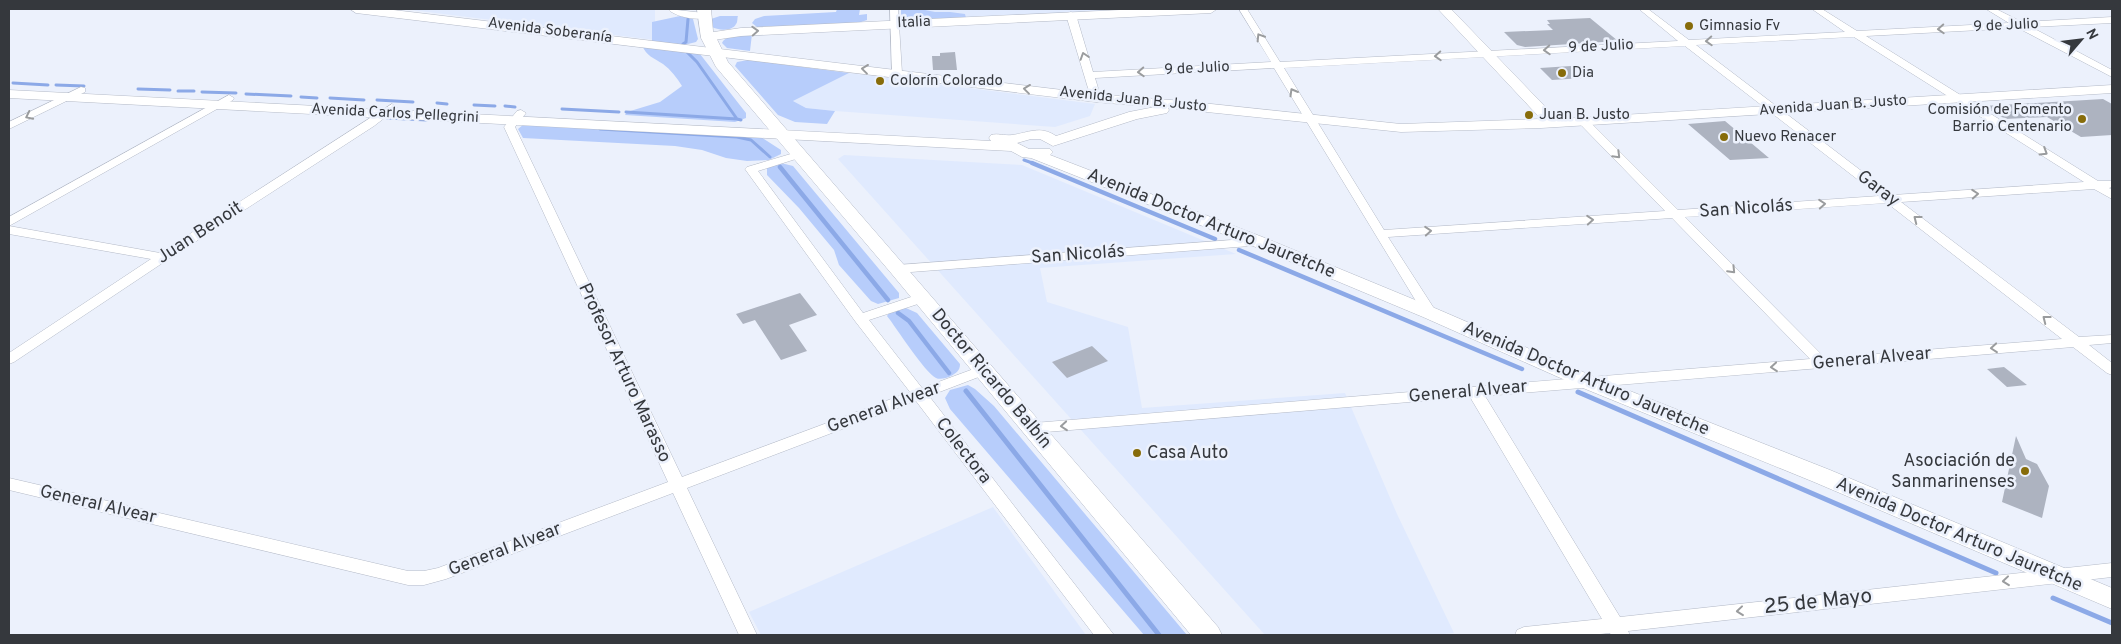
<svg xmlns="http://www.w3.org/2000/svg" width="2121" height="644" viewBox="0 0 2121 644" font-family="Overpass,sans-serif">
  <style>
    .built { fill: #e0eafe }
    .green { fill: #b7cdfb }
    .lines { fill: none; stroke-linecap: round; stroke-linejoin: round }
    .stream-far2 { stroke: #8ca9e7; stroke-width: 3 }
    .stream-far1 { stroke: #8ca9e7; stroke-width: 4.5 }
    .stream { stroke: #8ca9e7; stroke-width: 5 }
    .building { fill: #adb3c0 }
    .street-casing { stroke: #b4bac7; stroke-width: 1 }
    .secondary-casing { stroke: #b4bac7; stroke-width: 1 }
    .primary-casing { stroke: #b4bac7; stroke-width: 1 }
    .street { fill: #fff; fill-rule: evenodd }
    .secondary { fill: #fff; fill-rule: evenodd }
    .primary { fill: #fff; fill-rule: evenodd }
    .oneway { stroke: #9a9c9e }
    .poi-dot { fill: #876c0a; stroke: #ecf1fc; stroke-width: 2 }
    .labels { text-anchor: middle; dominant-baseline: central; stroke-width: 5; stroke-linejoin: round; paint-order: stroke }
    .far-street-label { font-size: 15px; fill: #35383d; stroke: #ecf1fc }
    .far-poi-label { font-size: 15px; fill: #35383d; stroke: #ecf1fc; text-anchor: start }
    .street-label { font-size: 18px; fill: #35383d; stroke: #ecf1fc }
    .poi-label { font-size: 18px; fill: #35383d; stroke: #ecf1fc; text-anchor: start }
    .near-street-label { font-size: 21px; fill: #35383d; stroke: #ecf1fc }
  </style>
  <rect width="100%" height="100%" fill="#ecf1fc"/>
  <path class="built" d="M403,9H655V40Z
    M901,9H1153L911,20L903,19Z
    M849,73L1095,104L1090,116L1055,127L835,111L806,108L793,101Z
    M844,155L1022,165L1236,254L1040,268L1047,302L1128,327L1142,408L1345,393L1397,514L1454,633L1434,635H1265L838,159Z
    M993,507L1086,635H761L749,612Z"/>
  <path class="green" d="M837,9H860L859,15L867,14V20L858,23L757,27L752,23L755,19L764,16L836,12Z
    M901,9H920L935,12H950L965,14L966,18L905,20L901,17Z
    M680,16L693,19L698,39L696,42L684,45L652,41V22Z
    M738,16C737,18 738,22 736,24C732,32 717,30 712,27L711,19L720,16Z
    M752,34L750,51L727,48L722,43C726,34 743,35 752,34Z
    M642,45L700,54L746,113V118L735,122L625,115L627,112L660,102L682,86C677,78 671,70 663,64C654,58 646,56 642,45Z
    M748,60L849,73L793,101L806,108L835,111L827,124L795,122L778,115L735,66L737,62Z
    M524,124L761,137L781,150V154L769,160L747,161L726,158L702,150L675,146L523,138L518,129Z
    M781,163L793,166L899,293V298L878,304L871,301L839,265L834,250L799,208L767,175V168Z
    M906,308L917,313L960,364C960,371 956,373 951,376C947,378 940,380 936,378C925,373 896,327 887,316L889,313Z
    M968,385L975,389L994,406L1187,635H1144L950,409L945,398L950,390Z"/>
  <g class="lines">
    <path class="stream-far2" d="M683,44L686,42L688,19
      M686,51L697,62L737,119L741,120
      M13,83L48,85
      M56,85L84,86
      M138,89L170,90
      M178,91H194
      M202,92L236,93
      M246,94L291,96
      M301,97L317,98
      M330,98L364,100
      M377,100L413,102
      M437,103L447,104
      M474,105L495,106
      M505,106L515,107
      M562,109L619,112
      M626,112L737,119
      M387,118L427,120
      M600,129L737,137L751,140L770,157
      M1024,160L1035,164"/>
    <path class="stream-far1" d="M1032,163L1215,239
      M780,167L888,300
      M1239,250L1522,369
      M898,313L909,321L949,373"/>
    <path class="stream" d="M966,391L1159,635
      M1578,392L1996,573
      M2053,598L2112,623"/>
  </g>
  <path class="building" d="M1590,18L1618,41L1525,47L1517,45L1504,32L1553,30L1547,24H1550L1547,20Z
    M955,52L957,70H933L932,56H940V53Z
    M1571,66L1583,78L1552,80L1540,68Z
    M2103,99L2112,104V135L2081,137L2047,117L2005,119L1983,106Z
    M1725,121L1769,158L1730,160L1688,124Z
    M800,293L817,315L789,325L807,351L781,360L755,320L743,324L736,314Z
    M1092,346L1108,361L1067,378L1052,362Z
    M2004,367L2027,385L2007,387L1987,369Z
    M2016,436L2026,459L2037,464L2049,486L2042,518L2002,502Z"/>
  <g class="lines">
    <defs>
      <path id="street" d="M668,9L704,13L709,16C701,22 674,17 668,9Z
        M890,9H898L902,73L897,76L892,73Z
        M1239,9H1247L1280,62L1678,41L1639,9H1648L1689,40L1845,32L1812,9H1822L1857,31L2009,23L1986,9H1996L2022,22L2112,17V23L2031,27L2112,70V77L2018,28L1866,36L2098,181H2112V187L2109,188L2112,190V199L2094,189L1901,202L2079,337L2112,335V343L2089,345L2112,363V375L2107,373L2073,347L1485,396L1620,617L2112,563V577L1628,631L1630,635H1611L1610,633L1591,635H1515L1517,630L1524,627L1602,619L1470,397L1034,433L1029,432L1026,428L1029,424L1034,423L1810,359L1672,218L1388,237L1437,313L1430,317L1425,316L1274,68L1095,78L1101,98L1096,101L1091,98L1066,15L1068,13L1071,12L1076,15L1093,72L1271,62ZM1854,37L2084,182L1893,195L1696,45ZM1685,46L1879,196L1678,210L1587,119H1579L1578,121L1579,123L1665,211L1384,230L1284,68ZM1887,203L2062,339L1825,358L1685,217Z
        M81,87L85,88V92L9,129V122Z
        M229,95L234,98L233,100L9,226V217Z
        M392,104L397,107L396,109L374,126L167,260L14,362L9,364V353L151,259L9,234V226L160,253Z
        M521,110L526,113L515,127L682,477L910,392L855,321L745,169L747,167L794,153H802L804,155L802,157L758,171L863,313L917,295H927L929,298L927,301L869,320L922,388L979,367H989L991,370L989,373L929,396L1114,635H1094L916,401L687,488L757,635H739L673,493L446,579L424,585H408L9,490V478L408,571H424L438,568L668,482L504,127L517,111Z
        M1259,238L1263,239L1265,242L1263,245L898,273L892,269L898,265Z"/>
      <path id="secondary" d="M350,9H385L1096,94L1183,101L1401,124L1541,119L1438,9H1451L1557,119L2112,85V93L1541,128L1401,132L1168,108L1169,110L1167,113L1137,119L1053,146L1040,139H1031L1017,143L1029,149H1050L1053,152L1050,155L1265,238L1437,309L1597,378L1830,470L2112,588V609L1814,482L1583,388L1423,317L1253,246L1031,158L1022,157L1011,151L9,98V90L991,141L989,138L991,135C998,133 1004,136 1012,135C1028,133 1040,125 1056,136L1129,112L1155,107L1096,102L356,13Z
        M1141,9H1217L1211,13L741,36L707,41L701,37L707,33L741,28Z"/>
      <path id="primary" d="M697,9H711L713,31L728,62L1218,627L1222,635H1191L891,273L716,67L701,38Z"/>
    </defs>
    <use href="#street" class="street-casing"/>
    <use href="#secondary" class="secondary-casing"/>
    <use href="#primary" class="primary-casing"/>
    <use href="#street" class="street"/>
    <use href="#secondary" class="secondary"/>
    <use href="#primary" class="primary"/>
  </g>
  <defs><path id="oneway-chevron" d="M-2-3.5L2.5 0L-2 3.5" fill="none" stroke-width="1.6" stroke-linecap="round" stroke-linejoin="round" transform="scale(1.25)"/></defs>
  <g class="oneway">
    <use href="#oneway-chevron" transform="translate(1941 29) rotate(177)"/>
    <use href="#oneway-chevron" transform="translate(755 31) rotate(-3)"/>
    <use href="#oneway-chevron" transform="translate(1260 37) rotate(-122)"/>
    <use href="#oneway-chevron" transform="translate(1709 41) rotate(177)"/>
    <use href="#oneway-chevron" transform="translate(1547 50) rotate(177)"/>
    <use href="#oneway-chevron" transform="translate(1084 56) rotate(-108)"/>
    <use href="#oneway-chevron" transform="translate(1438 56) rotate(177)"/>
    <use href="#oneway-chevron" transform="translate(865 69) rotate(-173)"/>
    <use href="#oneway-chevron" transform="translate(1141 72) rotate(177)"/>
    <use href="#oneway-chevron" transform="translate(1027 89) rotate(-173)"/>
    <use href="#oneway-chevron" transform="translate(1293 92) rotate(-120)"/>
    <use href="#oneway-chevron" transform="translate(29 116) rotate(154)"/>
    <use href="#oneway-chevron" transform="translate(2044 152) rotate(32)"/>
    <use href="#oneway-chevron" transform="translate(1617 155) rotate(45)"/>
    <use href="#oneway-chevron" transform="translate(1975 194) rotate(-4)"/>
    <use href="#oneway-chevron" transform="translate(1822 204) rotate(-4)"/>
    <use href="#oneway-chevron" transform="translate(1917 219) rotate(-142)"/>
    <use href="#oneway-chevron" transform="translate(1590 220) rotate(-4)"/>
    <use href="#oneway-chevron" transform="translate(1428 231) rotate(-4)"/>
    <use href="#oneway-chevron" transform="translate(1732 270) rotate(46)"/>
    <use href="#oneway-chevron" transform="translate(2046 319) rotate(-142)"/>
    <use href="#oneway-chevron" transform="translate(1994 348) rotate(175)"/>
    <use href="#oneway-chevron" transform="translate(1774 367) rotate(175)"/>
    <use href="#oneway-chevron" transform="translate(1064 426) rotate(175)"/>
    <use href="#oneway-chevron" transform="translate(2006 581) rotate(174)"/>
    <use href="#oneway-chevron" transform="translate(1740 611) rotate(174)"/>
  </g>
  <g class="poi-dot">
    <circle cx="1689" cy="26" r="5"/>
    <circle cx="1562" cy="73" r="5"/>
    <circle cx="880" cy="81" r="5"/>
    <circle cx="1529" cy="115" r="5"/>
    <circle cx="2082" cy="119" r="5"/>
    <circle cx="1724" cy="137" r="5"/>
    <circle cx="1137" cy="453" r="5"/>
    <circle cx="2025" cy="471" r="5"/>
  </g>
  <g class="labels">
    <g class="far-street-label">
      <text transform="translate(914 23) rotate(-3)">Italia</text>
      <text transform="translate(2006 26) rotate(-3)">9 de Julio</text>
      <text transform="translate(550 31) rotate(7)">Avenida Soberanía</text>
      <text transform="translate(1601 47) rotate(-3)">9 de Julio</text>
      <text transform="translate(1197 69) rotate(-3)">9 de Julio</text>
      <text transform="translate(1133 100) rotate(6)">Avenida Juan B. Justo</text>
      <text transform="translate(1833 106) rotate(-4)">Avenida Juan B. Justo</text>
      <text transform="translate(395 114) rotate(3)">Avenida Carlos Pellegrini</text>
    </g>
    <g class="far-poi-label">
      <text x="1699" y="26">Gimnasio Fv</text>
      <text x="1572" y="73">Dia</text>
      <text x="890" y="81">Colorín Colorado</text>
      <text x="2072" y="110" text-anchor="end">Comisión de Fomento<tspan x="2072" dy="17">Barrio Centenario</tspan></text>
      <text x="1539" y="115">Juan B. Justo</text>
      <text x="1734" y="137">Nuevo Renacer</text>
    </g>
    <g class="street-label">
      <text transform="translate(1878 189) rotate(37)">Garay</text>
      <text transform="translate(1746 209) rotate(-4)">San Nicolás</text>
      <text transform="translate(1211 224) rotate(22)">Avenida Doctor Arturo Jauretche</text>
      <text transform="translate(200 233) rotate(-33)">Juan Benoit</text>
      <text transform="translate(1078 255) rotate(-4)">San Nicolás</text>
      <text transform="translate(1872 359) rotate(-5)">General Alvear</text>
      <text transform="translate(624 373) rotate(65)">Profesor Arturo Marasso</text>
      <text transform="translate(991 379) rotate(50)">Doctor Ricardo Balbín</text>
      <text transform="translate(1586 379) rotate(23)">Avenida Doctor Arturo Jauretche</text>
      <text transform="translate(1468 392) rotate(-5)">General Alvear</text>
      <text transform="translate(884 408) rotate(-20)">General Alvear</text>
      <text transform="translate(963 451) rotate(52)">Colectora</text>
      <text transform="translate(98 505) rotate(13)">General Alvear</text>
      <text transform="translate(1959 535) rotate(23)">Avenida Doctor Arturo Jauretche</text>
      <text transform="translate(505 550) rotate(-21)">General Alvear</text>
    </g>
    <g class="poi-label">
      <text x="1147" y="453">Casa Auto</text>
      <text x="2015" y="461" text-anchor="end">Asociación de<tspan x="2015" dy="21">Sanmarinenses</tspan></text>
    </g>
    <g class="near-street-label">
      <text transform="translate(1818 602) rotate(-6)">25 de Mayo</text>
    </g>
  </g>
  <rect width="2121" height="644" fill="none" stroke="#35383d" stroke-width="20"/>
  <g transform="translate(2081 40) rotate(62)" stroke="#ecf1fc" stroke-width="4" paint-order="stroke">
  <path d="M0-4L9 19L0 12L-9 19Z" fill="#35383d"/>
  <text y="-8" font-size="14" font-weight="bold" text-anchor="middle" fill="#35383d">N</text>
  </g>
</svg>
